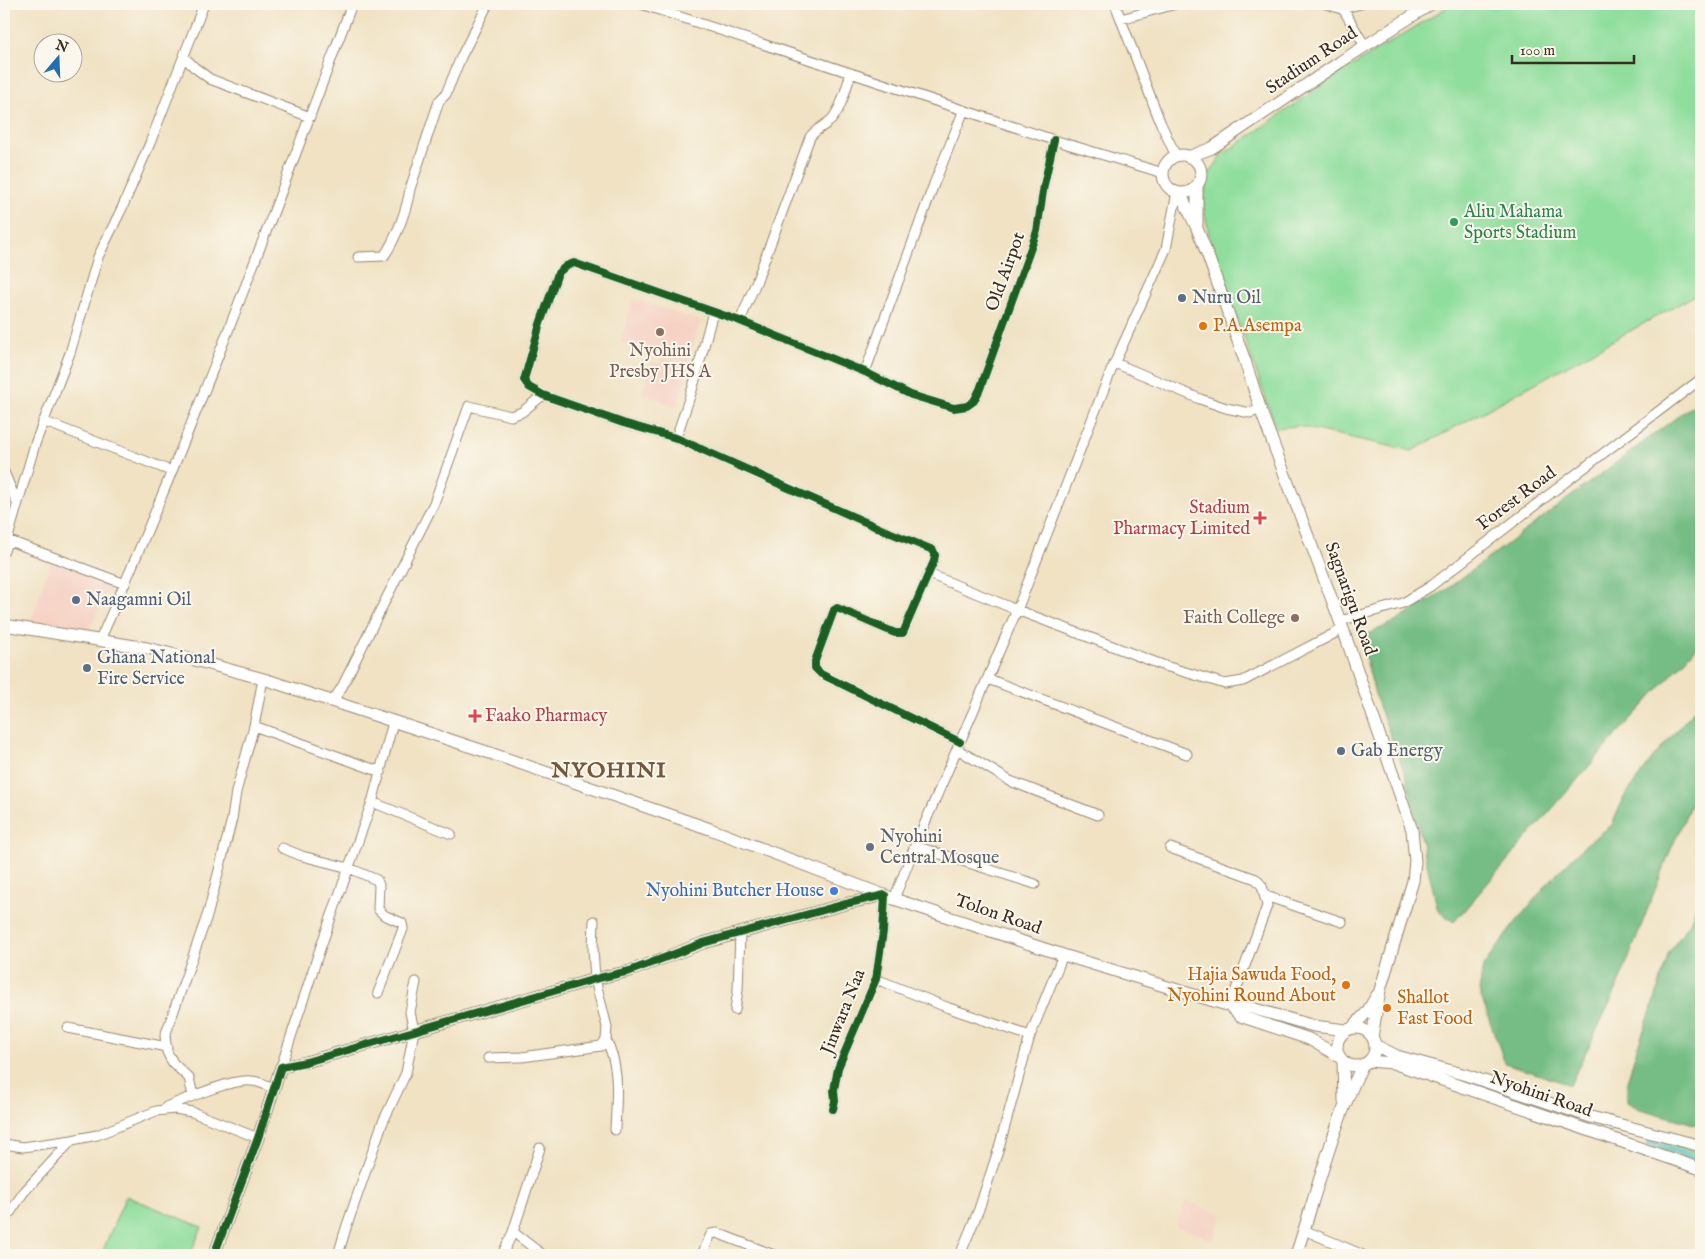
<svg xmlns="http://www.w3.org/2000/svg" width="1705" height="1259" viewBox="0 0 1705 1259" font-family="'IM FELL English',serif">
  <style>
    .built { fill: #f6d2c4 }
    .green { fill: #90de9d; stroke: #66845e }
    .forest { fill: #74bd84; stroke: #587451 }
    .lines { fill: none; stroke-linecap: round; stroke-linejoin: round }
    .stream { stroke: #6abae5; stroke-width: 2.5 }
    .street-casing { stroke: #968670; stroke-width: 11 }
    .secondary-casing { stroke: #968670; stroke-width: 13 }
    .street { stroke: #fff; stroke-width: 9 }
    .secondary { stroke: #fff; stroke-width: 11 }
    .cycleway-casing { stroke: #fbf7ec; stroke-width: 11 }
    .cycleway { stroke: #1b5e20; stroke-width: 8 }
    .leisure-dot { fill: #2e9e5b; stroke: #fbf7ec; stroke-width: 2 }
    .service-dot { fill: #5c6f8a; stroke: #fbf7ec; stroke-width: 2 }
    .food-dot { fill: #e8710a; stroke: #fbf7ec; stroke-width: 2 }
    .education-dot { fill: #8d6e63; stroke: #fbf7ec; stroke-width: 2 }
    .health-dot { fill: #e0444e; stroke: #fbf7ec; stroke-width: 2 }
    .worship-dot { fill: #6b7280; stroke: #fbf7ec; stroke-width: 2 }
    .shop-dot { fill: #3f7fe0; stroke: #fbf7ec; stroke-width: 2 }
    .labels { text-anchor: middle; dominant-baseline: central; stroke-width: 4; stroke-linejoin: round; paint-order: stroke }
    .street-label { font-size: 18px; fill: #3b2a1e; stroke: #fbf7ec }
    .leisure-label { font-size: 18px; fill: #27864d; stroke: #fbf7ec; text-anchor: start }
    .service-label { font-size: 18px; fill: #4e5e75; stroke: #fbf7ec; text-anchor: start }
    .food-label { font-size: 18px; fill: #c56008; stroke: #fbf7ec; text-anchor: start }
    .education-label { font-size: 18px; fill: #785e54; stroke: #fbf7ec }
    .health-label { font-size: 18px; fill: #be3a42; stroke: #fbf7ec; text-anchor: end }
    .worship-label { font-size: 18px; fill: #5b616d; stroke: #fbf7ec; text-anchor: start }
    .shop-label { font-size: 18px; fill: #366cbe; stroke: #fbf7ec; text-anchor: end }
    .district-label { font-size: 22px; font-weight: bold; letter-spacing: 1px; fill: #74583d; stroke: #fbf7ec }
  </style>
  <rect width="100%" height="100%" fill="#fbf7ec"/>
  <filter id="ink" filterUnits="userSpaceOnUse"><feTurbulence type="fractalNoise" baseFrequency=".02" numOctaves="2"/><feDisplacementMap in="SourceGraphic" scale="10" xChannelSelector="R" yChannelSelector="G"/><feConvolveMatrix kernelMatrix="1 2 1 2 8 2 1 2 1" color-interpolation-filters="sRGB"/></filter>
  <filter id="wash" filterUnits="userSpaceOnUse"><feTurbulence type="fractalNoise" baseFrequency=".0096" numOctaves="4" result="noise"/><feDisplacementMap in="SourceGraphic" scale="20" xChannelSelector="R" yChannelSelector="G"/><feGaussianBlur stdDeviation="1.12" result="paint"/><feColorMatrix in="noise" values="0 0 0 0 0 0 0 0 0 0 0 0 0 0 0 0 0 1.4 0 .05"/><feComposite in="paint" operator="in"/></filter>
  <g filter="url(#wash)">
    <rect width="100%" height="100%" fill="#f0e2c3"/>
    <path class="built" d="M633,299L701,321L687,363L620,343Z
      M662,357L686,365L683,373L687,375L677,406L642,394L652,362L660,364Z
      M51,560L112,580L90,628L92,636L30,625Z
      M1186,1201L1222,1215L1213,1240L1176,1226Z"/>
    <path class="green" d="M1452,4H1701V292L1412,451L1297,426L1276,428L1210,240L1203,204L1206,179L1222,155L1235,146L1331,79Z
      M1649,1138L1701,1153V1164L1646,1145Z
      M126,1196L202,1227L190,1255H101Z"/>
    <path class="forest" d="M1701,399V643L1617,734L1454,922L1438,911L1407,779L1376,698L1363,648L1365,635L1397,621L1447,589Z
      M1701,702V781L1669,854L1617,988L1570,1085L1505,1063L1479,991L1483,966L1512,927L1547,884L1585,845L1612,825L1624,797L1653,758Z
      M1701,889V1126L1640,1109L1627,1102V1082L1636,1051L1654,1003L1669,952L1690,923Z"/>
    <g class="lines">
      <path class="stream" d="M1648,1142L1701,1159"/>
    </g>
  </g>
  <g filter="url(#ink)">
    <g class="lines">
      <defs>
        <path id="street" d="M641,4L1054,140L1163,173
          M1115,4L1161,124L1176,156
          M1326,4L1342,9L1360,4
          M1340,4L1365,46
          M1121,19L1176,4
          M184,57L194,67L210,79L310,117
          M358,257L384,256C396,239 407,209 410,189L439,101L446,94L461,57L488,4
          M740,321L757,280L810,137C816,129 825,126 832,119C842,107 846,88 851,73
          M1115,363L1200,399L1226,408L1250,413L1261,409
          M865,372L934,184L964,110
          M43,421L171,471
          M676,438L693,387L713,312
          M4,472L17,503
          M7,540L125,584
          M4,551L35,444L70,353L98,257L123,206L150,143L204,4
          M929,574L1017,610L1165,666L1225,684L1243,681L1343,629
          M1340,621L1403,603L1431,586L1538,503L1701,379
          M100,640C193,431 272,217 352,4
          M988,679L1187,754
          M332,702L342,687L434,503L469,406L511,416L522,412L543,395
          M254,726L381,772
          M960,742L821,674L815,668V661L834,610L837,608L895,633H903L934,561L935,555L933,550L881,529L676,438L623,423L543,395L529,387L524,380L540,324L558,273L566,266L574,263L740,321L865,372L911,395L954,408L967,406L974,401L980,389L1037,231L1044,185L1054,140
          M957,749L1010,781L1098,815
          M372,802L451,834
          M915,846L1035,884
          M282,848L302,856L349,868L377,880L379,885L378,909L384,915L402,923L403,929L378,993
          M1170,848L1256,879L1262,886L1267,906L1230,1006
          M1266,896L1342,922
          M894,899L915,846L1017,610L1111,371L1166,249L1177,192
          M876,979L949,1008L1030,1036
          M735,1010L738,990L740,933
          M68,1028L167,1047
          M606,1040C621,1067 616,1101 615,1130
          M488,1058L522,1057L601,1046L606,1040L607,1027L595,979L593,949L594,921
          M281,1067L321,946L373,799L393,722
          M193,1096L189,1078L173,1063L167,1052L165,1036L208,913L232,819L236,792L254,726L263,679
          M166,1107C186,1099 230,1079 251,1081C259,1081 266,1085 273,1088
          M833,1109L835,1101L834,1090L838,1068L876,979L883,932L885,895
          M4,1144L23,1147L72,1140L97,1135L156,1111L175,1109L192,1112L258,1138
          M4,1222L23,1193L72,1140
          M1304,1230L1363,1255
          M513,1232L543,1255
          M338,1255L346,1228L382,1124L406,1073L414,1031L410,1012L416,982
          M502,1255L513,1232L540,1148
          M702,1255L711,1234L717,1233L774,1255
          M960,1255L979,1209L998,1151L1030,1036L1063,955"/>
        <path id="secondary" d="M1163 174a19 19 0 1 1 38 0a19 19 0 1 1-38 0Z
          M1188,157L1212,148L1340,62L1431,4
          M1180,193L1196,226L1208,256L1245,361L1262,414L1343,629L1412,830L1415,861L1413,881L1380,990L1372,1037
          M1197,224V185
          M4,625L147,648L180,656L267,680L487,752L710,829L894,899L1063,955L1230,1006L1248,1007L1314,1026L1346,1030
          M1230,1006L1240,1016L1309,1039L1338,1056
          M1352,1028L1367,1012L1377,995
          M1337 1047a19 19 0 1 1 38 0a19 19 0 1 1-38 0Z
          M1375,1045L1397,1056L1466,1075L1591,1117L1701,1146
          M1343,1061L1344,1101
          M1369,1061L1393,1063L1701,1169
          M214,1255L258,1138L281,1067L306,1062L599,978L630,971L703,943L849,903L885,895
          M1296,1255C1317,1191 1333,1125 1363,1064"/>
      </defs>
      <use href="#street" class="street-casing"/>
      <use href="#secondary" class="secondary-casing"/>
      <use href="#street" class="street"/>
      <use href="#secondary" class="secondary"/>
      <defs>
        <path id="cycleway" d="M960,742L821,674L815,668V661L834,610L837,608L895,633H903L934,561L935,555L933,550L881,529L676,438L623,423L543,395L529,387L524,380L540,324L558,273L566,266L574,263L740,321L865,372L911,395L954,408L967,406L974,401L980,389L1037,231L1044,185L1054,140
          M214,1255L258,1138L281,1067L306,1062L599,978L630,971L703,943L849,903L885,895L883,932L876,979L838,1068L834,1090L835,1101L833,1109"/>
      </defs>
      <use href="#cycleway" class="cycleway-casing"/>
      <use href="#cycleway" class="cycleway"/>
    </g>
  </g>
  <circle class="leisure-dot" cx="1454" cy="222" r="5"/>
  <g class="service-dot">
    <circle cx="1182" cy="298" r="5"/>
    <circle cx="76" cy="600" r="5"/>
    <circle cx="87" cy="668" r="5"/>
    <circle cx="1341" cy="751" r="5"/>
  </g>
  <g class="food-dot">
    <circle cx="1203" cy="326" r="5"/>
    <circle cx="1346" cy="985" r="5"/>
    <circle cx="1387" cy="1008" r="5"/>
  </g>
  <g class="education-dot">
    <circle cx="660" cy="332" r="5"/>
    <circle cx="1295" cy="618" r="5"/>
  </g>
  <g class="health-dot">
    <path d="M1257.5 510.5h5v5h5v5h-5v5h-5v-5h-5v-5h5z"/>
    <path d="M472.5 708.5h5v5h5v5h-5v5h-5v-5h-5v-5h5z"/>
  </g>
  <circle class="worship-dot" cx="870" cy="847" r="5"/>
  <circle class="shop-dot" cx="834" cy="891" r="5"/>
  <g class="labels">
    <g class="street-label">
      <text transform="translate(1312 61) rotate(-34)">Stadium Road</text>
      <text transform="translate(1006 272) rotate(-70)">Old Airpot</text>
      <text transform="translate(1517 499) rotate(-37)">Forest Road</text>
      <text transform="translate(1350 599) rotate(70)">Sagnarigu Road</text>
      <text transform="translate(998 915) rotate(19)">Tolon Road</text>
      <text transform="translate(844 1012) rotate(-68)">Jinwara Naa</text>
      <text transform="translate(1541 1095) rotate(19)">Nyohini Road</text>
    </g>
    <g class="leisure-label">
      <text x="1464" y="212">Aliu Mahama<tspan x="1464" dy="21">Sports Stadium</tspan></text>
    </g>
    <g class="service-label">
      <text x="1192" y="298">Nuru Oil</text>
      <text x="86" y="600">Naagamni Oil</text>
      <text x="97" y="658">Ghana National<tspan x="97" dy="21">Fire Service</tspan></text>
      <text x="1351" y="751">Gab Energy</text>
    </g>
    <g class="food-label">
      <text x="1213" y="326">P.A.Asempa</text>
      <text x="1336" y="975" text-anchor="end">Hajia Sawuda Food,<tspan x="1336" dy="21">Nyohini Round About</tspan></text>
      <text x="1397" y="998">Shallot<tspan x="1397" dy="21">Fast Food</tspan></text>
    </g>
    <g class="education-label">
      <text x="660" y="351">Nyohini<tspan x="660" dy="21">Presby JHS A</tspan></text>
      <text x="1285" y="618" text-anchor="end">Faith College</text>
    </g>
    <g class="health-label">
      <text x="1250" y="508">Stadium<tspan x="1250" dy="21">Pharmacy Limited</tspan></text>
      <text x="485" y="716" text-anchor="start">Faako Pharmacy</text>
    </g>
    <g class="worship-label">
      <text x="880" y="837">Nyohini<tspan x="880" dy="21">Central Mosque</tspan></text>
    </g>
    <g class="shop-label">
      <text x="824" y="891">Nyohini Butcher House</text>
    </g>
    <g class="district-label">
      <text x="609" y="771">NYOHINI</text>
    </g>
  </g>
  <rect width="1705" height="1259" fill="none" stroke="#fbf7ec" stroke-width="20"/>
  <g transform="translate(58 58) rotate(19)"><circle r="24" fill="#fbf7ec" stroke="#aea59a"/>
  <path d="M0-4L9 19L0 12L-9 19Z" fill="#1f6fb2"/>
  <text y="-8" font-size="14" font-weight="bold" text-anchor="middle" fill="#3b2a1e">N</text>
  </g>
  <path d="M1512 55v8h122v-8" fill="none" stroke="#3b2a1e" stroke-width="2.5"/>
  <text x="1520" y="55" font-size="15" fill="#3b2a1e" stroke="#fbf7ec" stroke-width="4" paint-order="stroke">100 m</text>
</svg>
